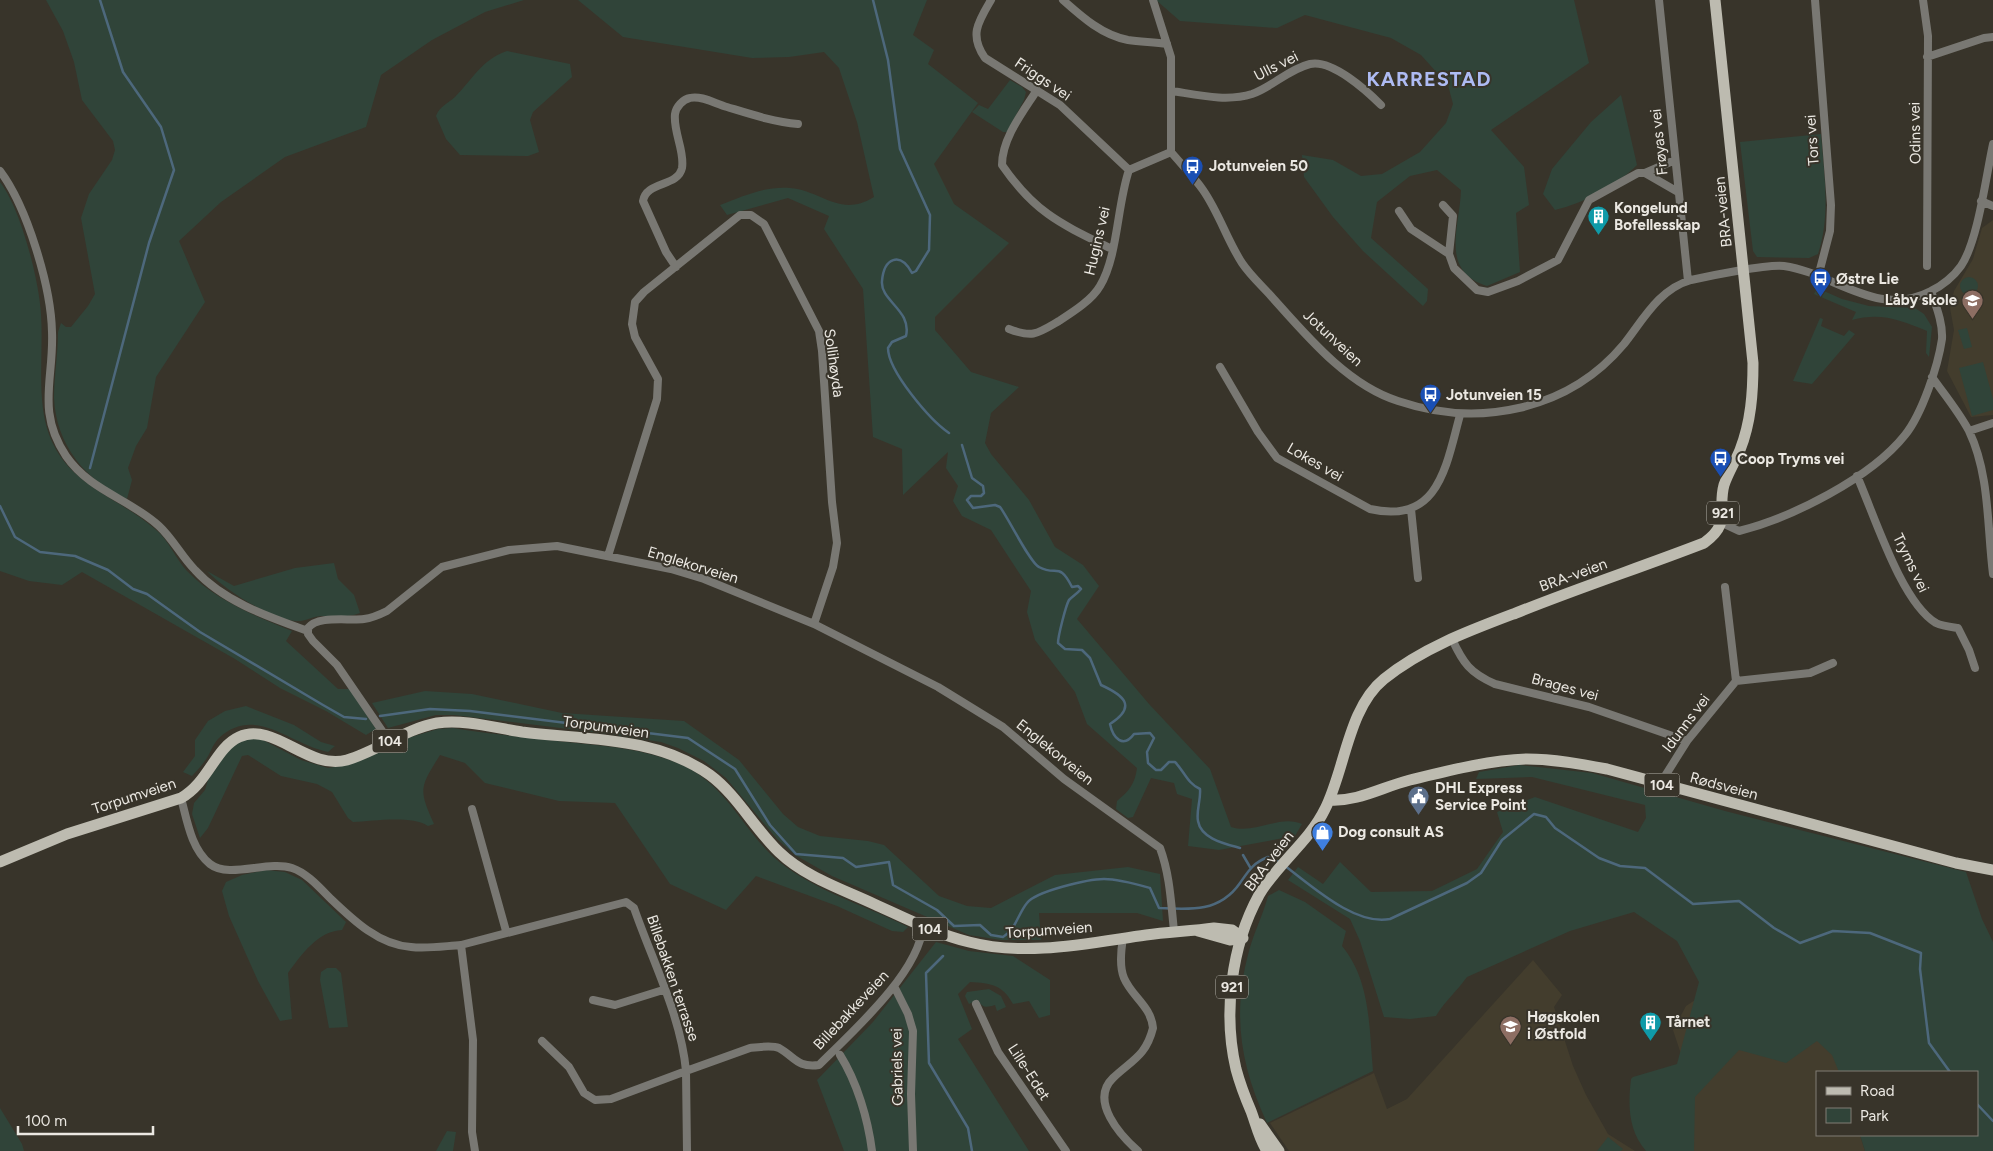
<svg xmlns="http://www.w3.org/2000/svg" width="1993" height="1151" viewBox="0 0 1993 1151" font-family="Figtree,sans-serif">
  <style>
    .built { fill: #433d2d }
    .green { fill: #304439 }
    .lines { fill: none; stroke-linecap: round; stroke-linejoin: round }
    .stream { stroke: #4d687c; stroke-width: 2.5 }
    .street { stroke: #797873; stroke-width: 8 }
    .primary { stroke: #bdbbb0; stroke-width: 11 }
    .labels { text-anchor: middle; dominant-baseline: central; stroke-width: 4; stroke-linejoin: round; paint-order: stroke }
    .shield { fill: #38342a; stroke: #b5b2ab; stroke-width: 1 }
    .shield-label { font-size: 14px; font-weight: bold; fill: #ebe8e2 }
    .street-label { font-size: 15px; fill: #ebe8e2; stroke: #38342a }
    .poi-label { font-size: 15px; font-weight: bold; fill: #ebe8e2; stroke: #38342a; text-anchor: start }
    .district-label { font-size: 20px; font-weight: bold; letter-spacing: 1px; fill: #aebbf3; stroke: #38342a }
  </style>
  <rect width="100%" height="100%" fill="#38342a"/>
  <path class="built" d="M1993,220V415L1971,417L1947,371L1954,330L1950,308L1954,291L1973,259L1982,228Z
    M1533,960L1562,995L1554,1007L1573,1066L1586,1095L1608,1134L1635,1151H1289L1270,1123L1374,1073L1387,1109L1407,1099Z
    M1725,980L1828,1028L1843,1072H1817V1135H1860L1865,1151H1670L1686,1069L1673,1030L1686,1006Z"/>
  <path class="green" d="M46,0H524L485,12L432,40L381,75L366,127L285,157L221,202L179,241L205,302L156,377L147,428L136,446L128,468L132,480L127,499C86,481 56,445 54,398C54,376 58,354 58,332L61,323L66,327H71L88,306L95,294L81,218L89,194L112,160L115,150L113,141L82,100L74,62L63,31Z
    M578,0H927L913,35L934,50L928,64L978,103L934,164L954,204L1009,243L935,317V330L971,372L1019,387L991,413L985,443L991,454L1029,500L1055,547L1083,565L1099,586L1077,619L1149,704L1210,769L1231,827C1254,835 1280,814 1302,824L1295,836L1219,850L1188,846L1192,799L1177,794L1174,783L1151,778L1133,817L1128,818L1116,809L1117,801C1129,791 1135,784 1137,768L1087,724L1075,692L1035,640L1027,612L1031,591L991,530L962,516L953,501L958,486L946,468L948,452L903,495L902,449L873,437L863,289L824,229L829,216L788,198L727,215L720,205C743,196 765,186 790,188C823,191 840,218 874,197L857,122L839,68L824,52L789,57L752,58L623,37Z
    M1156,0H1574L1589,63L1491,130L1524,167L1529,205L1516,213L1520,272L1487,286C1439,271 1460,227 1461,190L1437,170L1410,176L1377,202L1371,238L1428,289L1427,301L1423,306L1363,251L1333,217L1304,177L1302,155L1333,160L1361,176L1382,174L1420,152L1446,123L1453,104L1448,85L1421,55L1391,38L1305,15L1277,28L1180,21Z
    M507,51L570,64L572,77L533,112L530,120L539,152L528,156L460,155L446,139L436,116C440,106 447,104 455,97C473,79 481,60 507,51Z
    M1010,80L1022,87L1026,92L1024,100L1007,132H1003L972,112L979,105L988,109Z
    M1621,95L1637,165C1616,186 1584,203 1555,210L1543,194L1552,169L1591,122Z
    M1821,134C1824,174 1831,215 1818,254L1809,258L1757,257L1753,251L1740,142Z
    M0,182C21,209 39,280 41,314C43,346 39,378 43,409C53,482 109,490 155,529C169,540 175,558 187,571C215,600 255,616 292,631L286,641L338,689H350L376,729L366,735L326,711L280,688L235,659L82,572L62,585L29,581L0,571Z
    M1960 286a9 9 0 1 1 18 0a9 9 0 1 1-18 0Z
    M1817,288L1842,299L1869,306L1915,308L1924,314L1932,327L1929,357L1926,353L1927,331C1900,320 1881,312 1852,320L1856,312L1814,294Z
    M1820,318L1823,319L1821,326L1844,336L1849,330L1855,334L1812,384L1793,381Z
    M1967,328L1972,347L1964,349L1958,330Z
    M1983,362L1993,399V410L1972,416L1959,368Z
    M334,563L338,579L354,595L360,613C347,618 335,616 322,616C313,616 305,622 296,621C270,619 225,590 207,571L234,586L295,568Z
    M425,691L472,694L562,713L684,721L739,760L783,814L798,827L820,836L868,841L884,845L939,896L967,906L991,908L1055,875L1128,867L1160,874L1163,921L1137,913H1039L1041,940H1001L969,935L832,876L795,855L777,839L726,778L704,761L678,748L661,742L609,734L454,715H436L388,728L372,703Z
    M246,706L294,725L321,742L335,746L328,752C289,744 255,704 218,739C212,745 210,755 204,762C201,767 196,771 192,776L183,772L195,756V740L208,721L225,711Z
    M453,728C490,734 528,738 566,742C606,746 648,749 684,766C732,789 746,839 786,867C822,893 868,907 908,927L903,932L892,931L837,906L756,876L726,910L670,884L615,803L559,801L485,783L465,763L440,755C420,787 418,789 434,824L428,826C412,815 373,821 353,822L348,818L332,792L317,784L281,776L248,755L242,756L208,828L200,838L192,814L194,803L205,790L208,780L230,748L240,742L250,738L261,739L301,760L328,768L341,766L389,749L411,737L438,729Z
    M1519,765L1592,773L1725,811L1966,872L1982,919L1993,942V1151H1865L1860,1135H1977V1072H1839L1832,1055L1817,1041L1786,1063L1739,1050L1695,1097L1694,1151H1646C1628,1130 1628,1105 1631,1079L1633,1077L1677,1064L1699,982L1677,941L1634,912L1570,931L1467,977C1457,991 1445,1001 1436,1016L1410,1019L1384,1017L1360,941L1350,919L1288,880L1298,867L1323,884L1340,862L1371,892L1432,891L1477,869L1503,832L1497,812L1535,797L1638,832L1646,818L1645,805L1532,777L1476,779L1479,772Z
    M266,870L285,872L302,880L346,922L342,930C318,931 301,955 288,973L292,1019L280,1021L258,981L229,916L222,891L226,882L242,875Z
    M1279,890L1305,902L1346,931L1342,946C1371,981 1369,1028 1373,1071L1267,1123C1240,1065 1232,1013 1249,951C1254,932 1263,915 1268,896Z
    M936,942L969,951L1013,956L1050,980V1015L1039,1018L1029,1001L1013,1004C1003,985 991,983 970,982L958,994L972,1029L958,1039L1029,1151H844L817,1080L873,1022Z
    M327,968H336L341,973L348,1027L329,1028L320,980L321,972Z
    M989,989L1001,996L1006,1007L997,1011L995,1005C987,1007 983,1009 978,1000L969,1004L965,996L967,992Z
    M0,1108L22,1144L24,1151H0Z
    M447,1131L456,1132L453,1151H436Z
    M1608,1137L1623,1149L1621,1151H1597Z"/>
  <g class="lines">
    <path class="stream" d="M873,0L888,60L900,149L930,215L929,250L916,271L912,273C900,251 884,258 882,281C880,301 912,310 906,336L892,342L888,348C888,371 930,420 949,433
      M962,445L972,478L983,486L984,493L981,496H971L967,500L973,508L995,505L1000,507C1009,519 1030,563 1039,567C1057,577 1059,561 1072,587L1078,586L1081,589C1077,594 1073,596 1069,600C1066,605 1058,636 1058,643L1065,649L1082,650L1090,658L1101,685C1123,695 1138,706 1110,724C1113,738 1123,749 1134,734L1150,733L1154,738L1147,752L1148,763L1156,770H1161L1169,762H1175C1184,771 1187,783 1200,789C1201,800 1196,811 1198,821C1201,839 1226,844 1240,848
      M90,468L149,243L174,170L161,127L123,72L100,0
      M0,506L15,537L40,552L75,556L108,570L133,589L147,594L200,632L323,705L344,717L366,719
      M380,716L430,709L470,711L688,738L735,769L770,825L796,854L843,858L856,867L889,862L893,885L937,910L954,926L980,925L991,935L1003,937C1016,929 1018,914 1027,903C1036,891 1089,879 1104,879C1119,879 1136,884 1150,888L1159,908C1191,910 1220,912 1240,883C1249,870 1253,863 1268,857L1279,862
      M1243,855L1250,867
      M1285,866C1312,886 1355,926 1390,919L1467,883L1481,873L1502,840L1534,814L1546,817L1555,828L1599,858L1620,866L1645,868L1693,904L1739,901L1774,928L1800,943L1833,931L1870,933L1921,953L1920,969L1929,1043L1950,1072
      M943,956L926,973L929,1063L968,1128L972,1151
      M1977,1104L1993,1121"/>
    <path class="street" d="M991,0C978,22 969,35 985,58L1060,105L1129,170
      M1063,0C1082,17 1102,35 1128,40C1141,42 1154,42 1167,44
      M1153,0L1171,57V152
      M1659,0L1688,281
      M1815,0L1831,205L1830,231L1818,277
      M1923,0L1928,36L1927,266
      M1927,57L1984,38L1993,37
      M1037,90C1023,112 1002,138 1002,165C1035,213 1061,224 1112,249
      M1172,91C1198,95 1227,102 1252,94C1272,87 1289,69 1310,64C1332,59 1367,91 1381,105
      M1171,152C1182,165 1194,177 1203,190C1219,213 1227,240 1242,263C1250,275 1262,286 1271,296C1306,335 1347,385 1398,401C1478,428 1568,411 1624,344C1643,320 1659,289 1691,280C1709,276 1767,264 1784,266C1834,273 1877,319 1931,291C1942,286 1954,276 1961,266C1978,241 1986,176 1993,144
      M0,171C27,207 51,286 52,332C54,379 36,411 66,456C90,491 130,499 159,526C173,539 182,557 195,570C224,602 269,617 308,631
      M1645,173L1675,160
      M1981,201L1993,206
      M1443,205L1453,216L1449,254
      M1399,211L1411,229L1449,254L1454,268L1477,290L1488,292L1518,281L1558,260L1589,200L1638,173H1645L1678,192
      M676,267L666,252L643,201C646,181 678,187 682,168C685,151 673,132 675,114C676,107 683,99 690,98C701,95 716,104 727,107C750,114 774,122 798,124
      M1009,329C1033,338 1037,334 1059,321C1073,312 1092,300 1100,286C1118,256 1117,205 1129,170L1171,152
      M1220,367L1258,432L1277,458L1370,509C1439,525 1446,466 1460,415
      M1932,377C1944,394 1959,412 1969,431C1990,475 1987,527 1993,574
      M1969,431L1993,423
      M1857,476C1874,514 1901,602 1936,623C1942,626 1951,627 1958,628L1969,650L1975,668
      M1411,509L1418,578
      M1722,523L1739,531C1791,518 1871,478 1905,435C1922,414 1938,366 1942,339C1943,323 1936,306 1931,291
      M608,556L657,399L658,379L635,337L632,324L635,302L644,292L740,215H751L764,224L819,331L822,351L832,502L837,543L833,567L814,624
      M1452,639C1463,663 1470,673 1495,684L1589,707L1687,741
      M1736,681L1810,673L1833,663
      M389,741L337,665L313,641L308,634V628C318,615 348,621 364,619C372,618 379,615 387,611L442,567L509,550L557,546L671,569L704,579L814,624L938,687L1003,727L1064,779L1160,848C1170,875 1171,903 1174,931
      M1660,784L1687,741L1736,681L1725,587
      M181,798C187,820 191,849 210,864C229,879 268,860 292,868C307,873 320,888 331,899C353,920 379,945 411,947C427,949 445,946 461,945
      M472,809L506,931
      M1123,938C1121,950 1119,966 1124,978C1132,997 1151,1006 1153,1028C1146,1056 1132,1060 1113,1078C1089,1101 1121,1136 1138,1151
      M894,986L908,1014L913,1031L911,1094L913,1151
      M593,1000L615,1005L663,990
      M976,1004L998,1052L1066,1151
      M840,1055C857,1082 868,1119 872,1151
      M475,1151L472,1132L473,1040L461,945L626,902L634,908C652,960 681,1016 686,1071L611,1099L595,1100L584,1093L569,1067L542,1041
      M687,1151L686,1071L750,1048C758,1047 772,1045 779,1048C795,1057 797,1068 819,1065C852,1032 919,973 923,926"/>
    <path class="primary" d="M1329,800C1358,802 1382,787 1410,780C1447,771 1489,760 1527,759C1554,759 1581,764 1607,769L1956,863L1993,870
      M0,862L67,834L181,798C209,782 215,748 239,737C274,721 308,771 347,760C378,751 405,729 437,723C465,719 495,728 522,732C586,740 655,736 710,775C737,795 754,828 779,852C805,877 842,889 874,904C905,918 936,934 969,942C1026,957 1089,943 1146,935C1169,932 1192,931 1214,928L1232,930L1243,938
      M1198,931L1230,940L1243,938
      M1260,1124L1279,1151
      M1267,1151C1259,1139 1256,1124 1251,1111C1245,1097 1240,1084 1236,1069C1223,1014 1231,946 1259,895C1277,864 1309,842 1325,809C1345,770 1348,708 1384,679C1422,648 1471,630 1516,613C1578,588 1642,567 1704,543C1732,523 1717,510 1724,485C1728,473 1735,462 1740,450C1751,422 1753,393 1753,363L1715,0"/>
  </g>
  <defs>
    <symbol id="bus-pin" viewBox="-11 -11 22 30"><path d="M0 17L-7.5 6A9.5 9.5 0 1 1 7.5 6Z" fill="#1a4fb4" stroke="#38342a"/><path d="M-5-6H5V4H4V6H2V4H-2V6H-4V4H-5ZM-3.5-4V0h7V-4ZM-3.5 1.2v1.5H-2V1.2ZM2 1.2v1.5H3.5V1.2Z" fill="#fff"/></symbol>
    <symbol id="building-pin" viewBox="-11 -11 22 30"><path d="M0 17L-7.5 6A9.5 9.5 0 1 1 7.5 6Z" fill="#0f9aa8" stroke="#38342a"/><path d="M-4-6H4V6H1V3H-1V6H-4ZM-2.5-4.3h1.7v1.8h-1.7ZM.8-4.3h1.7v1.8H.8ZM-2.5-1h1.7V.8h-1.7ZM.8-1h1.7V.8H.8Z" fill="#fff"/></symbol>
    <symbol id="school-pin" viewBox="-11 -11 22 30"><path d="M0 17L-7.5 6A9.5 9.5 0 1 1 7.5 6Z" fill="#8d6e63" stroke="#38342a"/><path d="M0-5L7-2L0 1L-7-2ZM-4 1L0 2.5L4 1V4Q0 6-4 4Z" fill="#fff"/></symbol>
    <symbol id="civic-pin" viewBox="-11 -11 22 30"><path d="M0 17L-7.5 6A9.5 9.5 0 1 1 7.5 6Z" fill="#5c6f8a" stroke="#38342a"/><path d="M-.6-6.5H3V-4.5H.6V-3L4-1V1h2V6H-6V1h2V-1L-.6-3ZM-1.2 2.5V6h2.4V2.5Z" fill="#fff"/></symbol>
    <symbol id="shop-pin" viewBox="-11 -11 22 30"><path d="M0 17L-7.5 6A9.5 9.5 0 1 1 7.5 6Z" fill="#3f7fe0" stroke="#38342a"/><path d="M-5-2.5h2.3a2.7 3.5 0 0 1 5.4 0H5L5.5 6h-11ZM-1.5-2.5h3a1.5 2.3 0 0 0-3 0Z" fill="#fff"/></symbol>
    <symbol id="university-pin" viewBox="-11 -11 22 30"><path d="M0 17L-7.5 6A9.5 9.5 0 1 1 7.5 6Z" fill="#8d6e63" stroke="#38342a"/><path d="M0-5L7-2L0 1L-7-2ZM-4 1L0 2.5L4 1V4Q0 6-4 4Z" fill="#fff"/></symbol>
  </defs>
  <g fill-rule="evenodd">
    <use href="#bus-pin" x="1180" y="154" width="25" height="34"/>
    <use href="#building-pin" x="1586" y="204" width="25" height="34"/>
    <use href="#bus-pin" x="1808" y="266" width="25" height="34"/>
    <use href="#school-pin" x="1960" y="288" width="25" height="34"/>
    <use href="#bus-pin" x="1418" y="382" width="25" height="34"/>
    <use href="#bus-pin" x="1708" y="446" width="25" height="34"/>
    <use href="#civic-pin" x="1406" y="784" width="25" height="34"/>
    <use href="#shop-pin" x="1310" y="820" width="25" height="34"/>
    <use href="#building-pin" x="1638" y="1010" width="25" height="34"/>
    <use href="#university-pin" x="1498" y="1014" width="25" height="34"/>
  </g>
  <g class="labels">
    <g class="shield">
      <rect x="1707" y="501.5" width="32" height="23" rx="4"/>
      <rect x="372.5" y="729.5" width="35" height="23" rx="4"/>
      <rect x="1644.5" y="773.5" width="35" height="23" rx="4"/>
      <rect x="912.5" y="917.5" width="35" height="23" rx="4"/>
      <rect x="1216" y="975.5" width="32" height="23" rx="4"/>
    </g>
    <g class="shield-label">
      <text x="1723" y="513">921</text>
      <text x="390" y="741">104</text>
      <text x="1662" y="785">104</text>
      <text x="930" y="929">104</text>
      <text x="1232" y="987">921</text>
    </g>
    <g class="street-label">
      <text transform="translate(1276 66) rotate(-27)">Ulls vei</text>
      <text transform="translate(1043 79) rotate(34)">Friggs vei</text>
      <text transform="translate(1915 133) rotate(-91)">Odins vei</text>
      <text transform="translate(1812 140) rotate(-94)">Tors vei</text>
      <text transform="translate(1659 142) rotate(-96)">Frøyas vei</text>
      <text transform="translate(1723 212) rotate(-96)">BRA-veien</text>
      <text transform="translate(1097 241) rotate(-77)">Hugins vei</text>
      <text transform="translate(1333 338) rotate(43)">Jotunveien</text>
      <text transform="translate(834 363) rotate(82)">Sollihøyda</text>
      <text transform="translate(1315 462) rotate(30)">Lokes vei</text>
      <text transform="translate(1911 563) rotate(64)">Tryms vei</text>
      <text transform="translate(693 565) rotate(17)">Englekorveien</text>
      <text transform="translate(1573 575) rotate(-20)">BRA-veien</text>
      <text transform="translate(1565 687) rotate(15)">Brages vei</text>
      <text transform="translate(1686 723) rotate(-53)">Idunns vei</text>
      <text transform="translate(606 727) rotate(8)">Torpumveien</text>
      <text transform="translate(1055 752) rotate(39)">Englekorveien</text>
      <text transform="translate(1724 786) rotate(15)">Rødsveien</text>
      <text transform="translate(134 796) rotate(-18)">Torpumveien</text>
      <text transform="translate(1269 861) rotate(-53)">BRA-veien</text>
      <text transform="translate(1049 930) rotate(-4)">Torpumveien</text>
      <text transform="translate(673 978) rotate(71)">Billebakken terrasse</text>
      <text transform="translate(851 1010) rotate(-47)">Billebakkeveien</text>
      <text transform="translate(897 1067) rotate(-91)">Gabriels vei</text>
      <text transform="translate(1029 1072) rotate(57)">Lille-Edet</text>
    </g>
    <g class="poi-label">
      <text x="1209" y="166">Jotunveien 50</text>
      <text x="1614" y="208">Kongelund<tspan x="1614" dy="17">Bofellesskap</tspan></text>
      <text x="1836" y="279">Østre Lie</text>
      <text x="1957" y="300" text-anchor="end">Låby skole</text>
      <text x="1446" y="395">Jotunveien 15</text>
      <text x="1737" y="459">Coop Tryms vei</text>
      <text x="1435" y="788">DHL Express<tspan x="1435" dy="17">Service Point</tspan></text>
      <text x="1338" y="832">Dog consult AS</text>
      <text x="1527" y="1017">Høgskolen<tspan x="1527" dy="17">i Østfold</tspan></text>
      <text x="1666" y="1022">Tårnet</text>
    </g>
    <g class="district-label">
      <text x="1429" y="79">KARRESTAD</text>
    </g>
  </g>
  <rect x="1816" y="1071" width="162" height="65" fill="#38342a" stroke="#807c74"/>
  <rect x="1826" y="1087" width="25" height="8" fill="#bdbbb0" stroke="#807c74"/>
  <text x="1860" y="1096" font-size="15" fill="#ebe8e2">Road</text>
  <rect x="1826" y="1108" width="25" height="15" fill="#304439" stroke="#807c74"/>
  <text x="1860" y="1121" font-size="15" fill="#ebe8e2">Park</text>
  <path d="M18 1126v8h135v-8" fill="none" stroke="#ebe8e2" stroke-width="2.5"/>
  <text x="25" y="1126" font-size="15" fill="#ebe8e2" stroke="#38342a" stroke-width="4" paint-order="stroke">100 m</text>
</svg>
